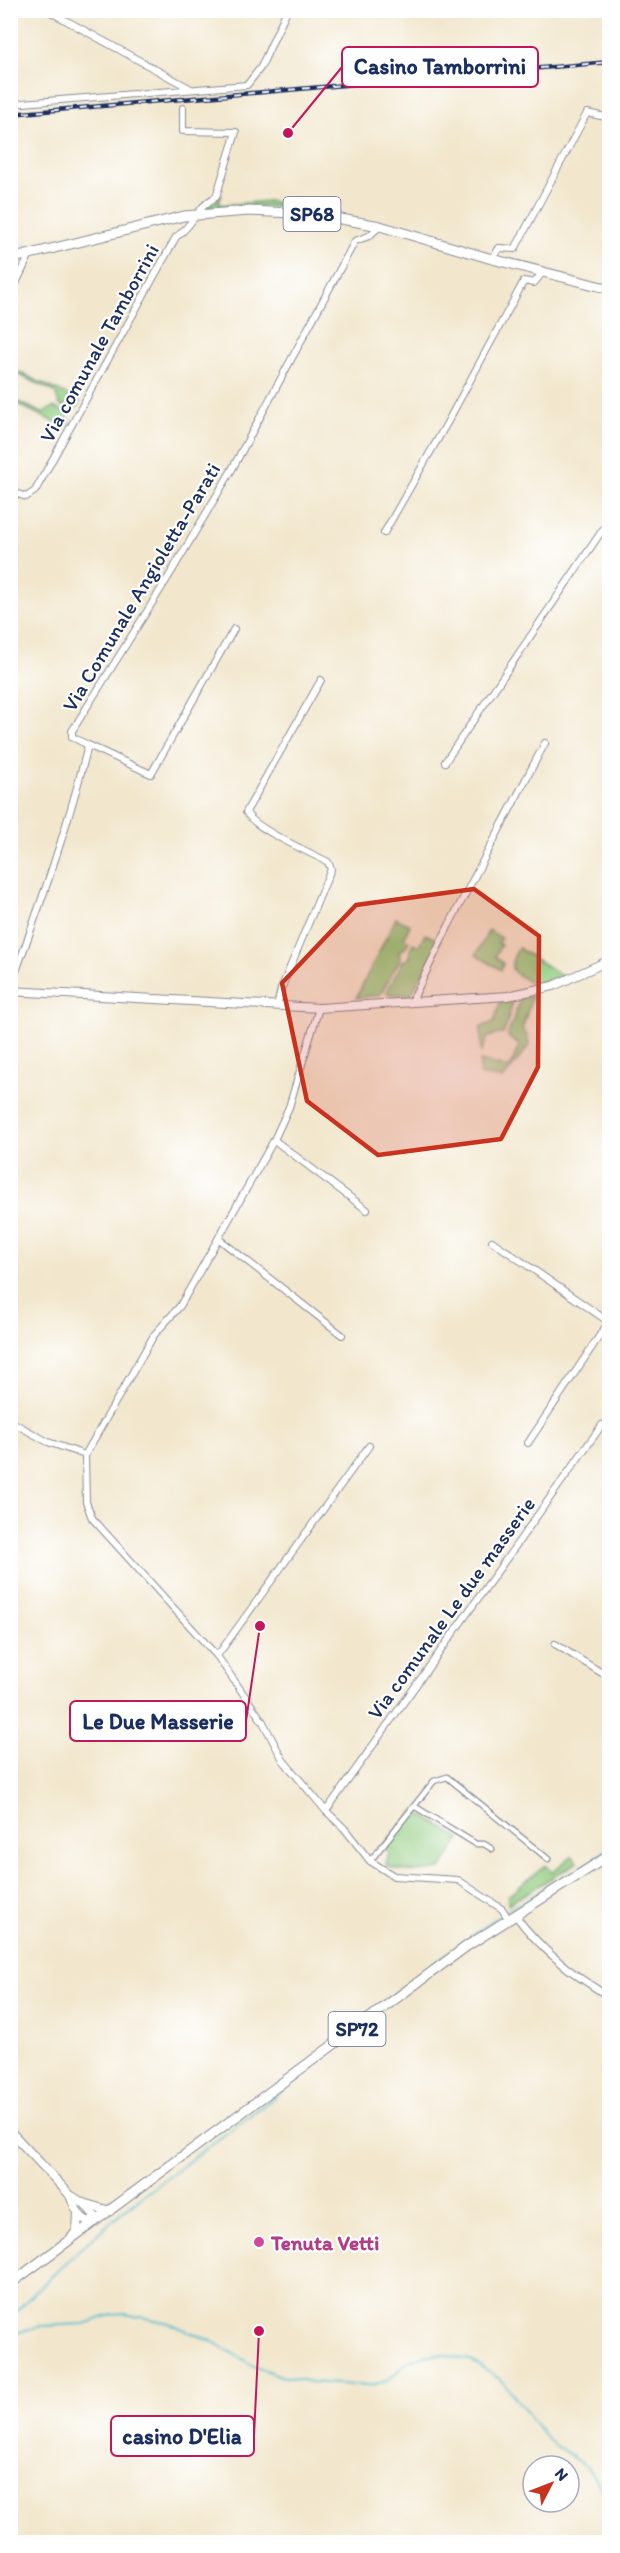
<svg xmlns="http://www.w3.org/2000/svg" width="620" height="2553" viewBox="0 0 620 2553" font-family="Itim,sans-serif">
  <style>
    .green { fill: #93cd81; stroke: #577e70; stroke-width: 1.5 }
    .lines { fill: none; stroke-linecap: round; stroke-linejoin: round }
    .stream { stroke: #54becf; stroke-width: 2 }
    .pedestrian-casing { stroke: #868b96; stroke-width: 7 }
    .minor-casing { stroke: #868b96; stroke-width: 8 }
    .tertiary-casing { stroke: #868b96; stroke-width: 10 }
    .secondary-casing { stroke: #868b96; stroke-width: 10 }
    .primary-casing { stroke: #868b96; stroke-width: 11 }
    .pedestrian { stroke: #fff; stroke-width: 4.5 }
    .minor { stroke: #fff; stroke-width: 6 }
    .tertiary { stroke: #fff; stroke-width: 8 }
    .secondary { stroke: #fff; stroke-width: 8 }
    .primary { stroke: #fff; stroke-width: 9 }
    .rail-casing { stroke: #1b2f5e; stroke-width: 4.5 }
    .rail { stroke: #fff; stroke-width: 2; stroke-dasharray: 7; stroke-linecap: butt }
    .marked { fill: #c8321e; fill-opacity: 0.2; stroke: #c8321e; stroke-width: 4.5; stroke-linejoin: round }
    .hotel-dot { fill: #d1479c; stroke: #fff; stroke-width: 2 }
    .labels { text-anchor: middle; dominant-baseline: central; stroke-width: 4.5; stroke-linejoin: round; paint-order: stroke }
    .shield { fill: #fff; stroke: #5f6d8e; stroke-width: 1.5 }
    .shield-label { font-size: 20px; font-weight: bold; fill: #1b2f5e }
    .street-label { font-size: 21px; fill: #1b2f5e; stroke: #fff }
    .hotel-label { font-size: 21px; font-weight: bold; fill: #b23c85; stroke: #fff; text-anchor: start }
    .leader { fill: none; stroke: #c2185b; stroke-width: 2 }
    .callout-dot { fill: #c2185b; stroke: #fff; stroke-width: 2 }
    .callout { fill: #fff; stroke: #c2185b; stroke-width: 2 }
    .callout-label { font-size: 22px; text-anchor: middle; font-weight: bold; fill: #1b2f5e }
  </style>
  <rect width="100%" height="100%" fill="#fff"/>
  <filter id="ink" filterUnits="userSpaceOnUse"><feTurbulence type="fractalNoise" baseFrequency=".0167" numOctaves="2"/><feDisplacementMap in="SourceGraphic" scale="12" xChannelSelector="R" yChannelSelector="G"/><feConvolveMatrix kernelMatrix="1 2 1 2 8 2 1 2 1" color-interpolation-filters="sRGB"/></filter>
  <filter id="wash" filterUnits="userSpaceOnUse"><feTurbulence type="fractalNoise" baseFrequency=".008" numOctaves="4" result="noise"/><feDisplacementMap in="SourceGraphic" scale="24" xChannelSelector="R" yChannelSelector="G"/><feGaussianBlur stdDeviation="1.35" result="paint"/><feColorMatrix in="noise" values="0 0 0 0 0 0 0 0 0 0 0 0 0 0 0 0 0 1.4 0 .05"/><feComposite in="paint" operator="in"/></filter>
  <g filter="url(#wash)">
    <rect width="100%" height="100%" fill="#f2e7cd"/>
    <path class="green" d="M222,194L219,202L221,205L269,201L303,208L257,206L207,208L208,204L217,200Z
      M10,368L80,401L77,407L71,405L67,409L59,404L55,392L11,371Z
      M10,398L42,413L54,407L64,412L70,420L66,428L11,401Z
      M396,918L410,925L404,938L409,941L405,948L399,951L400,959L380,995L356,998Z
      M489,930L501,938L498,943L501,945L495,956L503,964L501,970L476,955Z
      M425,934L440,941L411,995L388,994L387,992L403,961L410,958V950L413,943L419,946Z
      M518,948L563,976L534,984C513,973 505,972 518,948Z
      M532,996L522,1030L527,1035L529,1046L503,1079L480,1075V1061L510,1068L519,1045L509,1038L508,1034L521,998Z
      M501,999H511L512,1005L504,1033L488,1037L481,1053V1027L494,1022Z
      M415,1811L460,1838L441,1869C423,1872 403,1874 386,1865L389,1853L383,1845Z
      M572,1856L578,1862L508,1904V1896L546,1865L552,1872Z"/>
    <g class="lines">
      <path class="stream" d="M377,2007L500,1915L594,1860L610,1847
        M10,2317L82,2247L132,2204L313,2068
        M10,2328L16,2333L41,2326L84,2324L111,2315L125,2314L169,2323L213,2342L256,2367L281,2376L311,2382L367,2386L387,2381L409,2361L422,2356L441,2354L470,2360L492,2373L505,2384L548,2440L586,2466L605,2492L610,2505"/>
    </g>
  </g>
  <g filter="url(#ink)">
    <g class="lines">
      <defs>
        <path id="pedestrian" d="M414,1806L476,1844H484L492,1849
          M370,1861L434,1781L447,1777L548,1859"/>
        <path id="minor" d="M47,10L191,89
          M10,104L247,85L261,67L287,10
          M492,259L499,248L515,249L587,113L610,118
          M10,296L30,254
          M10,491L26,497L35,491L176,237C193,226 198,205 216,197L236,132L183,131V108
          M384,533L447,423L524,281L534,283L543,272
          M88,745L151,774L234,629
          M445,762L610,519
          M10,988C39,908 68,828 88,745L72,737V731L169,576L230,473L355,241L369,236L380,226
          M412,1001L449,925L545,743
          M277,1006L281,989L331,869L328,862C309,852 253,828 246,812L321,680
          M274,1140L367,1210
          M219,1239L342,1335
          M492,1241L609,1322
          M10,1421L48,1442L85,1455L86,1502L92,1518L217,1656L263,1722L283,1760L326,1811L344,1828L370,1861L394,1876L458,1880L502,1909L508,1918
          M528,1443L610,1320
          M85,1455L154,1335L180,1306L274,1140L289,1107L319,1008
          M555,1644L610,1678
          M217,1656L369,1446
          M326,1811L602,1425
          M515,1915C541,1950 572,1975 610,1997"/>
        <path id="tertiary" d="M10,2131L70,2195L83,2203L110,2211
          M70,2196C76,2208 80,2223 95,2222L94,2215L86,2205
          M72,2237L77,2230L78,2213"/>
        <path id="secondary" d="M10,991L319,1008L508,996L553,986L610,960"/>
        <path id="primary" d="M10,259L184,216L249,211L313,214L380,226L492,259L610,289
          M10,2284L467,1946L610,1855"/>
      </defs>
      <use href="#pedestrian" class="pedestrian-casing"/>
      <use href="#minor" class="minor-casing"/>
      <use href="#tertiary" class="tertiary-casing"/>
      <use href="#secondary" class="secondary-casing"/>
      <use href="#primary" class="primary-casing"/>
      <use href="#pedestrian" class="pedestrian"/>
      <use href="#minor" class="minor"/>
      <use href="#tertiary" class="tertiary"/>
      <use href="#secondary" class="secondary"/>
      <use href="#primary" class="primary"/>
      <defs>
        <path id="rail" d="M10,114L610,62"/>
      </defs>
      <use href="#rail" class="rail-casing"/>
      <use href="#rail" class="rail"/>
    </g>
  </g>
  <path class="marked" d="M474,889L539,936L538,1067L501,1139L378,1155L307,1101L282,983L356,905Z"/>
  <circle class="hotel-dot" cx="259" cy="2242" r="6"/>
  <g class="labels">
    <g class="shield">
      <rect x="283.5" y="197" width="57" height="34" rx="4.5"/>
      <rect x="328.5" y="2012" width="57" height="34" rx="4.5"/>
    </g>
    <g class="shield-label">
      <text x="312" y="214">SP68</text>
      <text x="357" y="2029">SP72</text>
    </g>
    <g class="street-label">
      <text transform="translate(99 343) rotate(-61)">Via comunale Tamborrini</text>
      <text transform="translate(141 587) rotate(-59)">Via Comunale Angioletta-Parati</text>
      <text transform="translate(451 1608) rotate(-54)">Via comunale Le due masserie</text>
    </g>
    <g class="hotel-label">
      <text x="271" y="2242">Tenuta Vetti</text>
    </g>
  </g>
  <path class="leader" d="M288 133L342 67M260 1626L246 1721M259 2331L254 2436"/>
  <g class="callout-dot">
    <circle cx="288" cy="133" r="6"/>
    <circle cx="260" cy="1626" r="6"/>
    <circle cx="259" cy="2331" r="6"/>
  </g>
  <g class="callout">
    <rect x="342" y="47" width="196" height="40" rx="6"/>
    <rect x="70" y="1701" width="176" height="40" rx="6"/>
    <rect x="111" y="2416" width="143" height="40" rx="6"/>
  </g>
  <g class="callout-label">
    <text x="440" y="74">Casino Tamborrìni</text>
    <text x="158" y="1729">Le Due Masserie</text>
    <text x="182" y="2444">casino D'Elia</text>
  </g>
  <rect width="620" height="2553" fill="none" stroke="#fff" stroke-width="36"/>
  <g transform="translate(551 2484) rotate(48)"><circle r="28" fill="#ffffff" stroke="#a4acbf" stroke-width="1.5"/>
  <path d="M0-4.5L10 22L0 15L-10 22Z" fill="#c8321e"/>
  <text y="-9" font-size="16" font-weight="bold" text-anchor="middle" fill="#1b2f5e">N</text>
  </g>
</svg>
